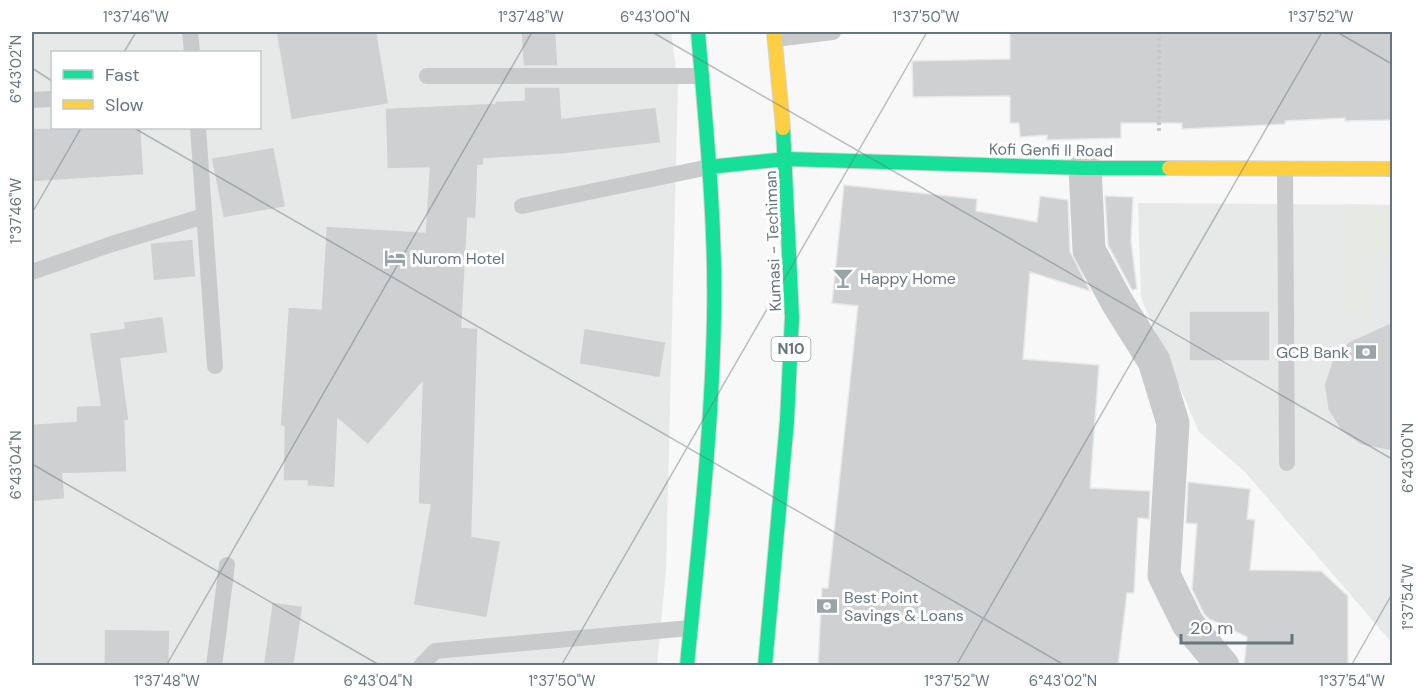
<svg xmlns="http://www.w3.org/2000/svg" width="1424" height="697" viewBox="0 0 1424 697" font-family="'DM Sans',sans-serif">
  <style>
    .built { fill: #e7e8e8; fill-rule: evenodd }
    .green { fill: #e7e9e5 }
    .building { fill: #cfd0d1; stroke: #e8e8e8; stroke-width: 1.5 }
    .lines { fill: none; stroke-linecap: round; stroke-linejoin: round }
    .fast-casing { stroke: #d4d5d6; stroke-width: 16 }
    .slow-casing { stroke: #d4d5d6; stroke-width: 16 }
    .path { stroke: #c7c8c9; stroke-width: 4; stroke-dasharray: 3 3; stroke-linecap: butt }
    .lane { stroke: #c9cacb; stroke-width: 16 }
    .street { stroke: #c9cacb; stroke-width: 33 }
    .fast { stroke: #16e098; stroke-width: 14 }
    .slow { stroke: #ffcf43; stroke-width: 14 }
    .ticks { fill: none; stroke: #66767f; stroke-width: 1.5; stroke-opacity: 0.45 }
    .labels { text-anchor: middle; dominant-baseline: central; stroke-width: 6; stroke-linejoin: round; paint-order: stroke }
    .shield { fill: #fff; stroke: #949fa5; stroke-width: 1.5 }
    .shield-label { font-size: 15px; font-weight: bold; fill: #66767f }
    .street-label { font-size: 16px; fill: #66767f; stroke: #fff }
    .poi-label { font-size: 16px; fill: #66767f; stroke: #fff; text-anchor: start }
    .neatline { fill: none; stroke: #66767f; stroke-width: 2 }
    .ticks-label { font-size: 15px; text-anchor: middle; fill: #66767f }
  </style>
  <rect width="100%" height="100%" fill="#f8f8f8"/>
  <path class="built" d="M32,32H671L678,82L666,570L657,665H32ZM52,52H260V128H52Z
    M1138,203L1392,205V643L1245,472L1199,432L1141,298Z"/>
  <path class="green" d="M1345,204L1392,205V253L1376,275L1370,295L1368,315L1343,316Z"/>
  <path class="building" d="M276,32H377L389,104L291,120Z
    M521,32H556L558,66H523Z
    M1010,32H1392V120L1345,121V118L1285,121V124L1182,129V123H1121V138L1047,140V135L1020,137L1019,123H1010V96L913,97L912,61L1010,59Z
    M524,87H560L562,118L656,107L661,143L564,154L484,159V165L478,166L476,219L468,218L462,327L478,328L472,536L501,541L487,618L413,605L430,505L418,504L422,383L368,445L338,419L335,488L307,486V481H283L284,427L280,426L288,307L321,309L326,226L425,232L429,168L387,169L385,108L495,103V101L524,100Z
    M32,128H141L144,175L32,182Z
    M274,147L286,207L223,218L211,158Z
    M844,185L977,199L976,211L1037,222L1040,196L1068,200L1070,251L1090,291L1030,272L1023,359L1099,365L1090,488L1150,491L1149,519L1138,518L1134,593H1127L1118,666H818L822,588H828L858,306L832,303Z
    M1105,196L1133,197L1131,241L1137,289L1132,290L1108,245Z
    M193,239L196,277L153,281L150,243Z
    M1189,311H1270V361H1189Z
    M163,316L168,353L121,359L129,420L125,421L127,472L63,474L65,499L32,502V424L76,421V406L100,405L89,333L124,328L123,322Z
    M1392,322V451L1361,445L1341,431L1328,410L1324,385L1332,361L1348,342Z
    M584,328L666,342L660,378L579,364Z
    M1188,482L1250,489L1247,519L1255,520L1250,570L1321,571L1348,596V666H1244L1247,637L1209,619L1204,614L1192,589L1197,524L1186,523Z
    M272,602L303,606L294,666H263Z
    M104,629L170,630L169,666H104Z"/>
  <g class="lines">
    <defs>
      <path id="fast" d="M709,167L786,159L1085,168H1169
        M687,666C698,550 712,434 714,317C716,222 706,127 698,32
        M765,666L787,421L792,317L783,128"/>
      <path id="slow" d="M774,32L783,128
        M1169,168L1392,169"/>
    </defs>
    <use href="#fast" class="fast-casing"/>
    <use href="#slow" class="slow-casing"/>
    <path class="path" d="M1159,32V133"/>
    <path class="lane" d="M190,32L192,52
      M775,39L833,32
      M427,76H702
      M32,100L52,99
      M198,128L215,366
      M1285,169L1287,463
      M522,206L709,167
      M32,272L112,244L204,216
      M214,666L227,565
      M421,666L435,651L690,628"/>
    <path class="street" d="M1085,168L1089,250L1117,302L1154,361L1173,423L1164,575L1188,624L1223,666"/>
    <use href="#fast" class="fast"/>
    <use href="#slow" class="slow"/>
  </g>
  <path class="ticks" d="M652,32L1392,459M1337,32L1392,64M124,52L136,32M32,68L52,81M134,128L1066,666M32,213L81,128M32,464L381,666M166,666L532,32M561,666L927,32M956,666L1322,32M1351,666L1392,594"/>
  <defs>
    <symbol id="hotel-bare" viewBox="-9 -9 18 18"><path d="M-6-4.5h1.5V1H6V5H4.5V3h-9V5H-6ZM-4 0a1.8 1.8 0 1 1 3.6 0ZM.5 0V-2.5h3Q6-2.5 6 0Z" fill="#99a4a9" stroke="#fff" stroke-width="2.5" paint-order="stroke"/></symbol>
    <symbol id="bar-bare" viewBox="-9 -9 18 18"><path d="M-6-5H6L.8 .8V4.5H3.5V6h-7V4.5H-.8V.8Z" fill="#99a4a9" stroke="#fff" stroke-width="2.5" paint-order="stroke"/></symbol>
    <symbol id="bank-bare" viewBox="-9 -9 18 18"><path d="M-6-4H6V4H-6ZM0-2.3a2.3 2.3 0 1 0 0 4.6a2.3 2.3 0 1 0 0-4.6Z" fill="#99a4a9" stroke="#fff" stroke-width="2.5" paint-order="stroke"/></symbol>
  </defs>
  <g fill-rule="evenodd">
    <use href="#hotel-bare" x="380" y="243" width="30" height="30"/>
    <use href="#bar-bare" x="828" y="263" width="30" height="30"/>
    <use href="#bank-bare" x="1351" y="337" width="30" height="30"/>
    <use href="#bank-bare" x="812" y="591" width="30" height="30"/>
  </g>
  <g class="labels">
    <rect class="shield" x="771.5" y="337" width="39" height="24" rx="4.5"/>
    <g class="shield-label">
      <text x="791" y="349">N10</text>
    </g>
    <g class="street-label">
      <text transform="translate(1051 150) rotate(1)">Kofi Genfi II Road</text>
      <text transform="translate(773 241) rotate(-92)">Kumasi - Techiman</text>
    </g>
    <g class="poi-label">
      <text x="412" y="258">Nurom Hotel</text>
      <text x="860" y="278">Happy Home</text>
      <text x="1349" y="352" text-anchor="end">GCB Bank</text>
      <text x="844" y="597">Best Point<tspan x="844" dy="18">Savings &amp; Loans</tspan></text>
    </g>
  </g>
  <rect width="1424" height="697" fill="none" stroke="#ffffff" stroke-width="66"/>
  <rect x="51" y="51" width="210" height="78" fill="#ffffff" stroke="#c2c8cc" stroke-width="1.5"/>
  <rect x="63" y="70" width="30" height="9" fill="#16e098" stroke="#c2c8cc" stroke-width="1.5"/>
  <text x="105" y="81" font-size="18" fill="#66767f">Fast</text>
  <rect x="63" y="100" width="30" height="9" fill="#ffcf43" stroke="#c2c8cc" stroke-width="1.5"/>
  <text x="105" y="111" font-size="18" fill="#66767f">Slow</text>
  <path d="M1181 634v9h111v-9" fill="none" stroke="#66767f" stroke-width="3"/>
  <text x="1190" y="634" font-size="18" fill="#66767f" stroke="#ffffff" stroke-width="4.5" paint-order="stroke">20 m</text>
  <rect x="33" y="33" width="1358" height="631" class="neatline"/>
  <g class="ticks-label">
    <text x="136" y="22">1°37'46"W</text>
    <text x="531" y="22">1°37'48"W</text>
    <text x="655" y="22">6°43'00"N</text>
    <text x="926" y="22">1°37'50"W</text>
    <text x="1321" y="22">1°37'52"W</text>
    <text transform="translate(16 69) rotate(-90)" y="5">6°43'02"N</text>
    <text transform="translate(16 211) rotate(-90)" y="5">1°37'46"W</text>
    <text transform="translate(1408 458) rotate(-90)" y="5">6°43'00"N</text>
    <text transform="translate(16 465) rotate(-90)" y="5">6°43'04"N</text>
    <text transform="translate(1408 597) rotate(-90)" y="5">1°37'54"W</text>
    <text x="167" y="686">1°37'48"W</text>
    <text x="378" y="686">6°43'04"N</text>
    <text x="562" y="686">1°37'50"W</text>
    <text x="957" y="686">1°37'52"W</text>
    <text x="1063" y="686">6°43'02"N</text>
    <text x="1352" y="686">1°37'54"W</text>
  </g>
</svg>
